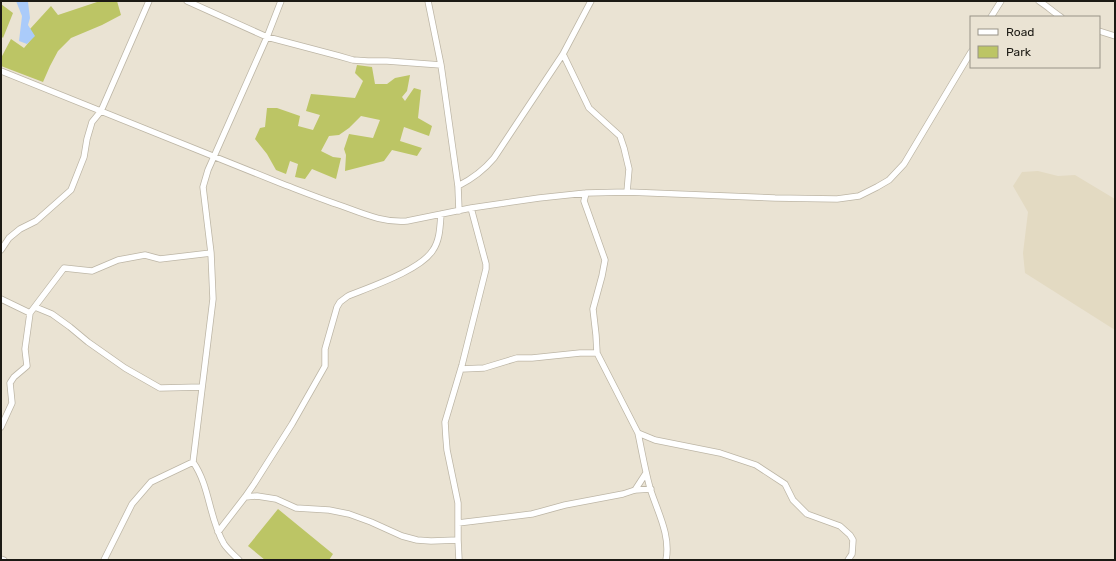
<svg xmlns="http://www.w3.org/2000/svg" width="1116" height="561" viewBox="0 0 1116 561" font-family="Rubik,sans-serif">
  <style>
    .built { fill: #e3dac2 }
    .green { fill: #bcc565 }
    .water { fill: #aacbfa }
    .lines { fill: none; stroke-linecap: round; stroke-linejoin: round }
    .street-casing { stroke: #bdb6a6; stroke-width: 7 }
    .street { stroke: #fff; stroke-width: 5.5 }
  </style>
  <rect width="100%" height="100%" fill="#eae3d3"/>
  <path class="built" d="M1038,171L1058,176L1075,175L1115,199V330L1025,273L1023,253L1028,212L1013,186L1022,172Z"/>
  <path class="green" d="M100,1H117L121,15L102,25L71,38L58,51L50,66L43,82L1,66V58L11,39L24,48L34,36L30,29L51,6L58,15Z
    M1,4L13,13L3,38L1,36Z
    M357,65L372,67L375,84H387L395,78L410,75L407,91L402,97L405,101L414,88L421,90L418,118L432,126L429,136L404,127L400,141L422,148L417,156L392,150L384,161L345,171L346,155L344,149L349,134L373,138L380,120L361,116L349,128L339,135L329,136L321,151L333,157L341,158L336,179L312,169L305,179L295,177L298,164L290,161L286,174L276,170L267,154L255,139L260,128L265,127L267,108H277L300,116L298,126L313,130L320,115L306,111L311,94L355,98L363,81L355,73Z
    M278,509L333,554L329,560H265L248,546Z"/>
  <path class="water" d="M16,1L28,2L30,18L28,25L35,36L27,44L19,41L22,16Z"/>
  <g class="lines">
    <defs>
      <path id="street" d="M187,1L267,37L339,56L353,60L368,61H387L441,65
        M428,1L441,65L458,186L459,211
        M1039,1C1047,6 1053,12 1061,17
        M991,17L1001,1
        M1099,31L1115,36
        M563,54L589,108L620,136L624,148L629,169L627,192
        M1,71C94,108 187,146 280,183C301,191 321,199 342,206C364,214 384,223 407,221L471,208L539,198L586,193L627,192L775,198L837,199L859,196L877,187L889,180L904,164L971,52
        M458,186C472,179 484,170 494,158L563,54L591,1
        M586,193L584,201L605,260L602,276L593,309L596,335L597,353L638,433L655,440L720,453L756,465L785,484L793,500L807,514L840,526L850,535L853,540L852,554L848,560
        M1,250L9,238L20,229L36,221L71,190L84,157L87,139L92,122L101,111L149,1
        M1,299L30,313
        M35,307L52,314L70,327L88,342L125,368L160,388L202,387
        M461,369L484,368L517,358H532L580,353H597
        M1,427L12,403L10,383L14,377L27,366L25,349L30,313L64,268L92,271L118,260L145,255L160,259L211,253
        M638,433C642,452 645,470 650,488C657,511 671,535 666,560
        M193,462C210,486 209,519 224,544C228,550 234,555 239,560
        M635,490L646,473
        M245,497L257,496L276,499L296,508L329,510L349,514L371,522L402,536L417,540L431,541L458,540
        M458,523L532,514L565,505L623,494L635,490L651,489
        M218,532L245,497L254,484L292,424L325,366V349L337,307L340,302L348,296C370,287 421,270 433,250C440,240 440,226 441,214
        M1,559L4,560
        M104,560L132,504L151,482L193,462L213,299L211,253L203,187L208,170L267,37L281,1
        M459,560L458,540V503L447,450L446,438L445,422L462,365L486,269V264L471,208"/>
    </defs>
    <use href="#street" class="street-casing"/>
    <use href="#street" class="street"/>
  </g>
  <rect width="1116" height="561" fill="none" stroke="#1c1a14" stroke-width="4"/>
  <rect x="970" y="16" width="130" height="52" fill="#eae3d3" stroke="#989387"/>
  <rect x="978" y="29" width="20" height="6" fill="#ffffff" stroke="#989387"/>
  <text x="1006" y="36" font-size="12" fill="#1c1a14">Road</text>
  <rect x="978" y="46" width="20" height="12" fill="#bcc565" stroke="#989387"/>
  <text x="1006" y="56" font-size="12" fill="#1c1a14">Park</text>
</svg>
